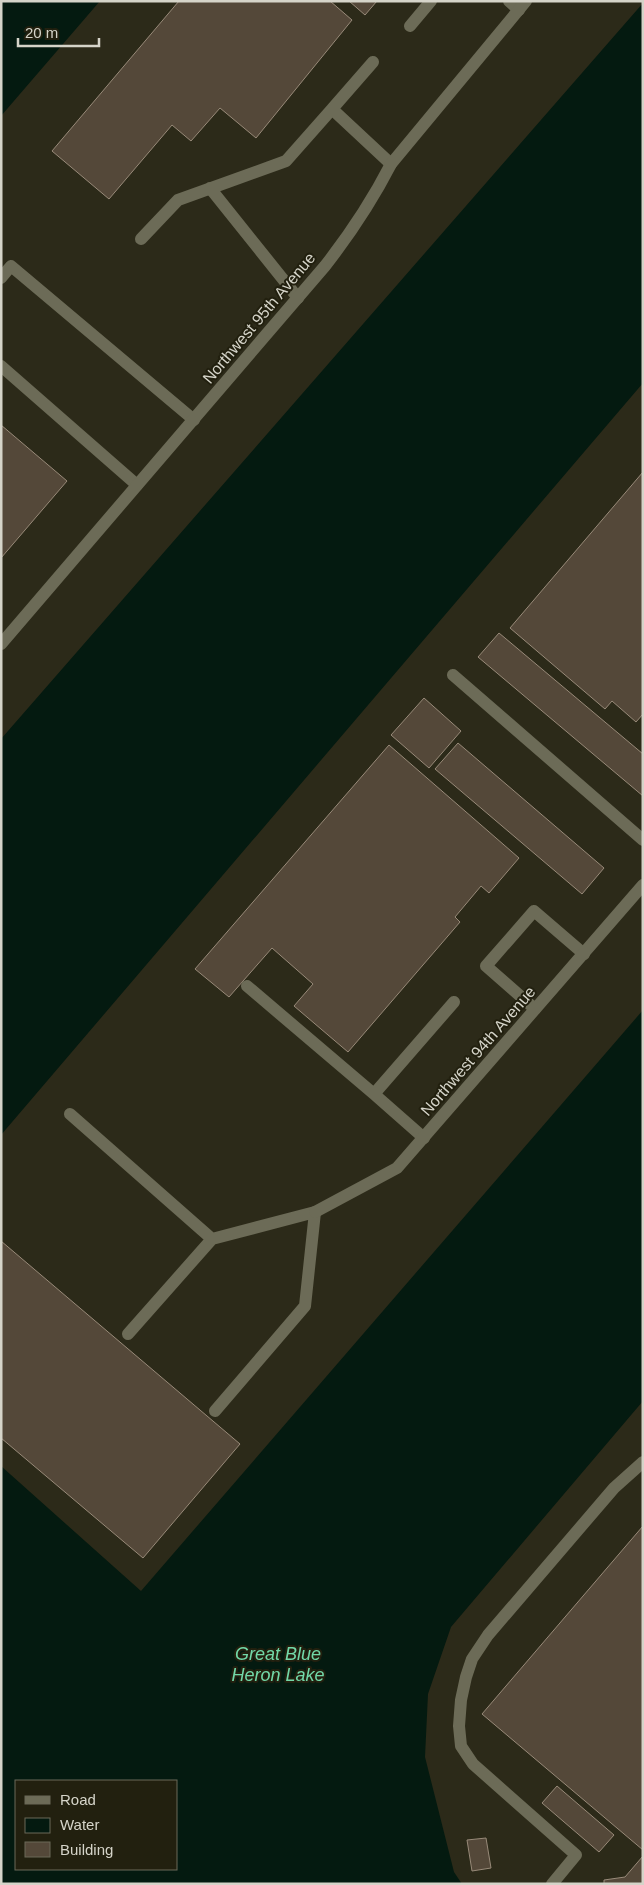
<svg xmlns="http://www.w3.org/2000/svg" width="644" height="1885" viewBox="0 0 644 1885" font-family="Helvetica,sans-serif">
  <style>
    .water { fill: #041a10; fill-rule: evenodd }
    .building { fill: #544839; stroke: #988a79 }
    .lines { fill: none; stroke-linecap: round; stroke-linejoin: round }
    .service { stroke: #6c6b57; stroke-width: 12 }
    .minor { stroke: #6c6b57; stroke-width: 12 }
    .labels { text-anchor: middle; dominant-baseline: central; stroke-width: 4; stroke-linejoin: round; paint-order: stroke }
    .street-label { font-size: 16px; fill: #d5d4c9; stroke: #22200f }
    .water-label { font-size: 18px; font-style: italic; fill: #72d8a8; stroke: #22200f }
  </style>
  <rect width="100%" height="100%" fill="#2c2a19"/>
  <path class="water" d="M1,1H100L1,116Z
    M643,3V383L1,1135V739Z
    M643,1010V1401L451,1627L428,1694L425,1757L454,1872L462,1884H1V1466L141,1591ZM16,1781H176V1869H16Z"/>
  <path class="building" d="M179,1H330L352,20L256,138L220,108L191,141L172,125L109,199L52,151Z
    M349,1H377L365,15Z
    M1,425L67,481L1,558Z
    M643,472V714L636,722L612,701L605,709L510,628Z
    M499,633L643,754V796L478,657Z
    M424,698L461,731L429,768L391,735Z
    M458,743L604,868L582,894L435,769Z
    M389,745L519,858L489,893L481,886L455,917L460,922L348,1052L294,1006L313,984L272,948L229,997L195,969Z
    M1,1241L240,1444L143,1558L1,1438Z
    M643,1526V1850L482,1714Z
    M557,1786L614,1835L599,1852L542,1803Z
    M486,1838L491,1868L472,1871L467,1840Z
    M643,1856V1884H604V1880L625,1877Z"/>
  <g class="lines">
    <path class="service" d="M509,1L519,10
      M410,26L431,1
      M373,62L332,109L391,164
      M210,188L298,298
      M141,239L178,200L286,161L332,109
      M1,278L11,266L194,420
      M1,366L137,485
      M453,675L643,840
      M247,986L374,1094L424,1138
      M535,1009L486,966L534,911L584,954
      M374,1094L454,1002
      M70,1114L212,1239
      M128,1334L212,1239L315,1212L305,1306L215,1411
      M552,1884L576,1855L473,1764L461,1746L459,1726L461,1700L466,1677L472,1659L488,1635L614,1488L643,1462"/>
    <path class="minor" d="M1,644L325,266C350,234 372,201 391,164L526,1
      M315,1212L397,1168L643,885"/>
  </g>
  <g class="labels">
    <g class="street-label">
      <text transform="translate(259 318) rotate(-50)">Northwest 95th Avenue</text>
      <text transform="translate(478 1051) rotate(-49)">Northwest 94th Avenue</text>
    </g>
    <g class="water-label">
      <text x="278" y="1654">Great Blue<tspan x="278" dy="21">Heron Lake</tspan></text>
    </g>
  </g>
  <rect width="644" height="1885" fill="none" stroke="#d5d4c9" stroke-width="5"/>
  <rect x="15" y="1780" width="162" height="90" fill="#22200f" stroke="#6a6859"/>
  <rect x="25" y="1796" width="25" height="8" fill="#6c6b57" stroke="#6a6859"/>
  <text x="60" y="1805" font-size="15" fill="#d5d4c9">Road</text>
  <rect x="25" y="1818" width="25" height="15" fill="#041a10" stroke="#6a6859"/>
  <text x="60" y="1830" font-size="15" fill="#d5d4c9">Water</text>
  <rect x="25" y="1842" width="25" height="15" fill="#544839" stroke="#6a6859"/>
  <text x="60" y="1855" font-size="15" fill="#d5d4c9">Building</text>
  <path d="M18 38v8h81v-8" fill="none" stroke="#d5d4c9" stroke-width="2.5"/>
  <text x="25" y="38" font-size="15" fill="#d5d4c9" stroke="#22200f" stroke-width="4" paint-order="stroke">20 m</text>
</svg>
